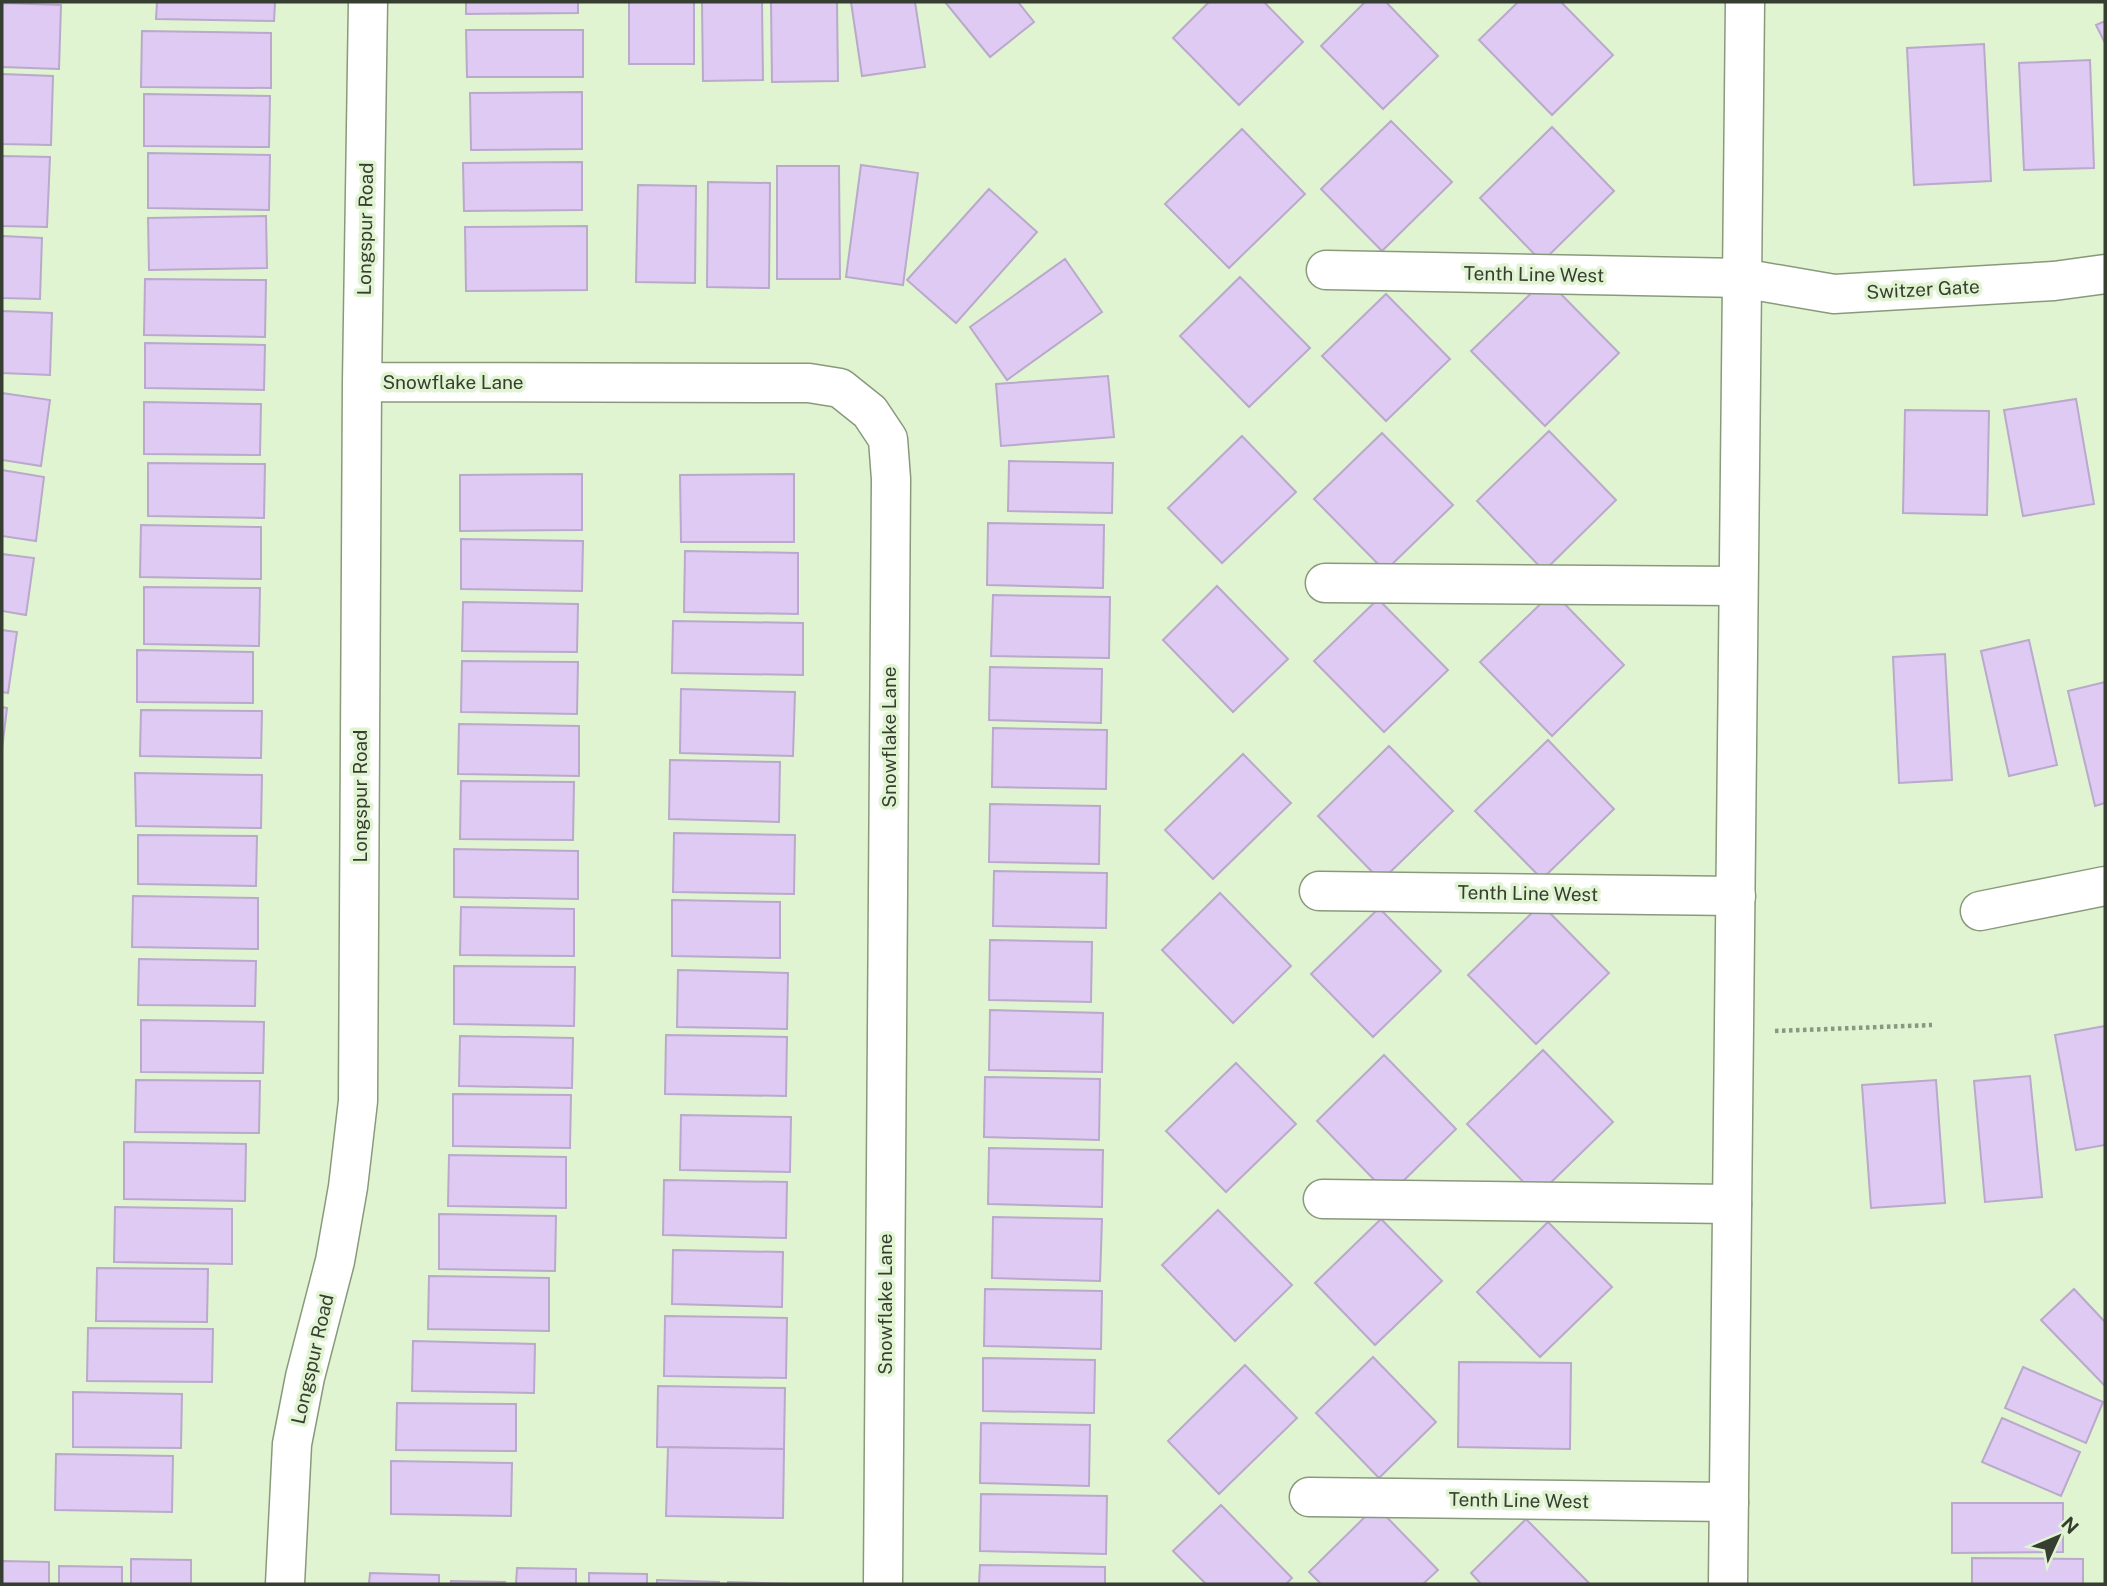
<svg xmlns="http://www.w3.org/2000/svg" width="2107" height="1586" viewBox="0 0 2107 1586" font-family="'Public Sans',sans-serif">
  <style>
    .building { fill: #decaf3; stroke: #b9a9ca; stroke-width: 2 }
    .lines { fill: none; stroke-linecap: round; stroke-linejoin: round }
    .minor-casing { stroke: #889a7b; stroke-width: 41 }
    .tertiary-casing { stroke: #889a7b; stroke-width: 41 }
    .path { stroke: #8a9881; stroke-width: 4.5; stroke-dasharray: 3.5 3.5; stroke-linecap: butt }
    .minor { stroke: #fff; stroke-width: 38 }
    .tertiary { stroke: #fff; stroke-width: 38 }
    .labels { text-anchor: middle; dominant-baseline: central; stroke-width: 7; stroke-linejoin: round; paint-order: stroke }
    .street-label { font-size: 19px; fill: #363e31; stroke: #e0f4d2 }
  </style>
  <rect width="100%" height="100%" fill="#e0f4d2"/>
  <path class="building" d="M157,2H275L274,21L156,19Z
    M466,2H578V13L466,14Z
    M629,2H694V64H629Z
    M702,2H762L763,80L703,81Z
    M771,2H837L838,81L772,82Z
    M851,2H915L925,67L862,76Z
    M945,2H1018L1034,22L990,57Z
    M1209,2H1264L1303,42L1239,105L1173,38Z
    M1365,2H1386L1438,56L1383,109L1321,46Z
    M1518,2H1561L1613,55L1552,115L1479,40Z
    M2,3L61,5L59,69L2,67Z
    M2105,21V43L2096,25Z
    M466,30H583V77H467Z
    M142,31L271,33V88L141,87Z
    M1984,44L1991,181L1914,185L1907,48Z
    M2090,60L2094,168L2024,170L2019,63Z
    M2,74L53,76L51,145L2,144Z
    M582,92V149L471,150L470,93Z
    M144,94L270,96L269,147L144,146Z
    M1391,121L1452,182L1382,251L1321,189Z
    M1552,127L1614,191L1542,262L1480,198Z
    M1242,129L1305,194L1229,268L1165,204Z
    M148,153L270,155L269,210L148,208Z
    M2,156L50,157L47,227L2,226Z
    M582,162V210L464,211L463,163Z
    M861,165L918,173L903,285L846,277Z
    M777,166H839L840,279H777Z
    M708,182L770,183L769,288L707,287Z
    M638,185L696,186L695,283L636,282Z
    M989,189L1037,232L956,323L907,280Z
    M266,216L267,268L149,270L148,218Z
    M587,226V290L466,291L465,227Z
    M2,236L42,238L40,299L2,298Z
    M1065,259L1102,312L1007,380L970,327Z
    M1240,277L1310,348L1249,407L1180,336Z
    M145,279L266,280L265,337L144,335Z
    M1546,279L1619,353L1545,426L1471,351Z
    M1386,294L1450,359L1386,421L1322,356Z
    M2,311L52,313L50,375L2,373Z
    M145,343L265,345L264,390L145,388Z
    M1108,376L1114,437L1001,446L996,384Z
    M2,393L50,400L41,466L2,460Z
    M2076,399L2094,504L2023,516L2004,410Z
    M144,402L261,404L260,455L144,454Z
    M1905,410L1989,411L1987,515L1903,513Z
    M1549,431L1616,500L1544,571L1477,501Z
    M1382,433L1453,505L1385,571L1314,499Z
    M1242,436L1296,492L1222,563L1168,508Z
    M1009,461L1113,463L1112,513L1008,511Z
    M148,463L265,464L264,518L148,516Z
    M2,470L44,477L36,541L2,536Z
    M582,474V530L460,531V475Z
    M794,474V542H681L680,475Z
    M988,523L1104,525L1103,588L987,585Z
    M141,525L261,527V579L140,577Z
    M461,539L583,541L582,591L461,589Z
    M685,551L798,553V614L684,612Z
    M2,554L34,558L26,615L2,611Z
    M1217,586L1288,659L1233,712L1163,640Z
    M144,587L260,588L259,646L144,644Z
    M1553,592L1624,665L1552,736L1480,662Z
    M993,595L1110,597L1109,658L991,656Z
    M1378,599L1448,670L1384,732L1314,661Z
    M463,602L578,604L577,652L462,651Z
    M673,621L803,623V675L672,673Z
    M2,630L17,632L8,693L2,692Z
    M2029,640L2057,765L2009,776L1981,651Z
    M137,650L253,652V703L137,702Z
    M1945,654L1952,780L1899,783L1893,657Z
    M462,661L578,662L577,714L461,712Z
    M990,667L1102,669L1101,723L989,720Z
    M2105,682V803L2095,806L2068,691Z
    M681,689L795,692L793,756L680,753Z
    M2,707L7,708L2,749Z
    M141,710L262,711L261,758L140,756Z
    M459,724L579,726V776L458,774Z
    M993,728L1107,730L1106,789L992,787Z
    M1548,740L1614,809L1542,879L1475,811Z
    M1389,746L1453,811L1381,881L1318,816Z
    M1243,754L1291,803L1213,879L1165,830Z
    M670,760L780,762L779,822L669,819Z
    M135,773L262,775L261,828L136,826Z
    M461,781L574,782L573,840L460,839Z
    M990,804L1100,806L1099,864L989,862Z
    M674,833L795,835L794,894L673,892Z
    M138,835L257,836L256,886L138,884Z
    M454,849L578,851V899L454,897Z
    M994,871L1107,873L1106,928L993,926Z
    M1220,893L1291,966L1233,1023L1162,950Z
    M133,896L258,898V949L132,947Z
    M672,900L780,902V958L672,956Z
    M1541,904L1609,973L1536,1044L1468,975Z
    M461,907L574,909V956L460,955Z
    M1379,908L1441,971L1373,1037L1311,974Z
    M990,940L1092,942L1091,1002L989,1000Z
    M139,959L256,961L255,1006L138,1005Z
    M454,966L575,967L574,1026L454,1024Z
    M678,970L788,973L787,1029L677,1027Z
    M990,1010L1103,1013L1102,1072L989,1070Z
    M141,1020L264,1022L263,1073L141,1072Z
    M2105,1026V1145L2076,1150L2055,1035Z
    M666,1035L787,1037L786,1096L665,1094Z
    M460,1036L573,1038L572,1088L459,1086Z
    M1543,1050L1613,1122L1537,1196L1467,1124Z
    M1384,1055L1456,1129L1389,1195L1317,1121Z
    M1236,1063L1296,1124L1226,1192L1166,1131Z
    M2030,1076L2042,1197L1985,1202L1974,1081Z
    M985,1077L1100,1079L1099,1140L984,1137Z
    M136,1080L260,1081L259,1133L135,1132Z
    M1936,1080L1945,1203L1871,1208L1862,1085Z
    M453,1094L571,1095L570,1148L453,1146Z
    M681,1115L791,1117L790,1172L680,1170Z
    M124,1142L246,1144L245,1201L124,1199Z
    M989,1148L1103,1150L1102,1207L988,1204Z
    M449,1155L566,1157V1208L448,1206Z
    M664,1180L787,1182L786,1238L663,1235Z
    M115,1207L232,1209V1264L114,1262Z
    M1218,1210L1292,1285L1235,1341L1162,1265Z
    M439,1214L556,1216L555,1271L439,1269Z
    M993,1217L1102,1219L1100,1281L992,1278Z
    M1381,1219L1442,1281L1375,1345L1315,1283Z
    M1548,1222L1612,1287L1540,1357L1477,1292Z
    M673,1250L783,1252L782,1307L672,1304Z
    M97,1268L208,1269L207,1322L96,1321Z
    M429,1276L549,1278V1331L428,1329Z
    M985,1289L1102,1291L1101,1349L984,1346Z
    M2074,1289L2105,1322V1386L2041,1320Z
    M665,1316L787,1318L786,1378L664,1376Z
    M88,1328L213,1329L212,1382L87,1381Z
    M413,1341L535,1344L534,1393L412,1391Z
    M1373,1357L1436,1422L1379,1478L1316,1413Z
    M983,1358L1095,1360L1094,1413L983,1411Z
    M1459,1362L1571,1363L1570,1449L1458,1447Z
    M1245,1365L1297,1418L1219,1494L1168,1441Z
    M2023,1367L2103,1402L2086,1443L2005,1408Z
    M658,1386L785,1388L784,1449L657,1447Z
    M73,1392L182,1394L181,1448L73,1447Z
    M397,1403L516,1404V1451L396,1450Z
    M2002,1418L2080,1452L2061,1496L1982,1462Z
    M981,1423L1090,1425L1089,1486L980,1483Z
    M668,1447L784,1449L783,1518L666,1516Z
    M56,1454L173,1456L172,1512L55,1510Z
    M391,1461L512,1463L511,1516L391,1514Z
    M981,1494L1107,1496L1106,1554L980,1551Z
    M1952,1503H2063V1552L1952,1553Z
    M1221,1505L1292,1578L1286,1584H1206L1173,1551Z
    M1376,1506L1438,1570L1423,1584H1321L1309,1572Z
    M1526,1519L1589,1583L1588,1584H1481L1471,1573Z
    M1972,1558L2083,1559V1584H1972Z
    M131,1559L191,1560V1584H131Z
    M2,1561L49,1562V1584H2Z
    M980,1565L1105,1567V1584H979Z
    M59,1566L122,1567V1584H59Z
    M517,1568L576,1569V1584H516Z
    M370,1573L439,1575V1584H369Z
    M589,1573L647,1574V1584H589Z
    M657,1580L719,1582V1584H657Z
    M451,1581L505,1582L504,1584H451Z
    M728,1582L793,1584H728Z"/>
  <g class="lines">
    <defs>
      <path id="minor" d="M1326,270L1741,278L1834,294L2054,281L2105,274
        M362,382L809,383L840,388L870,412L888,439L891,479L883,1584
        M1325,583L1738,586
        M1319,891L1736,896
        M1980,911L2105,886
        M1323,1199L1732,1204
        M1309,1497L1729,1502
        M285,1584L292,1444L305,1377L335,1261L348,1187L358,1101L362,382L368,2"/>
      <path id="tertiary" d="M1728,1584L1745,2"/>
    </defs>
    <use href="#minor" class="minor-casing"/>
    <use href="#tertiary" class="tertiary-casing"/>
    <path class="path" d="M1775,1031L1932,1025"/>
    <use href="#minor" class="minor"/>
    <use href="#tertiary" class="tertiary"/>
  </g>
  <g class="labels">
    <g class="street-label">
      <text transform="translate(365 229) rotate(-89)">Longspur Road</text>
      <text transform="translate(1534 274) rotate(1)">Tenth Line West</text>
      <text transform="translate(1923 289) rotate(-3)">Switzer Gate</text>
      <text x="453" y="382">Snowflake Lane</text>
      <text transform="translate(889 737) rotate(-90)">Snowflake Lane</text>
      <text transform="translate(360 796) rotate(-90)">Longspur Road</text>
      <text transform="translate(1528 893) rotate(1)">Tenth Line West</text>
      <text transform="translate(885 1304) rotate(-90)">Snowflake Lane</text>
      <text transform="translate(312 1359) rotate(-77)">Longspur Road</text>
      <text transform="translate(1519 1500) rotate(1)">Tenth Line West</text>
    </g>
  </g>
  <rect width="2107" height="1586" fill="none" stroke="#363e31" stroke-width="7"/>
  <g transform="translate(2058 1537) rotate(46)" stroke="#e0f4d2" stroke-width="5" paint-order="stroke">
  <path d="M0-5L12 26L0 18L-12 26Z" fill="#363e31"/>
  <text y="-10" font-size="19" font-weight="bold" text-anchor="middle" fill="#363e31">N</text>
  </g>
</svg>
